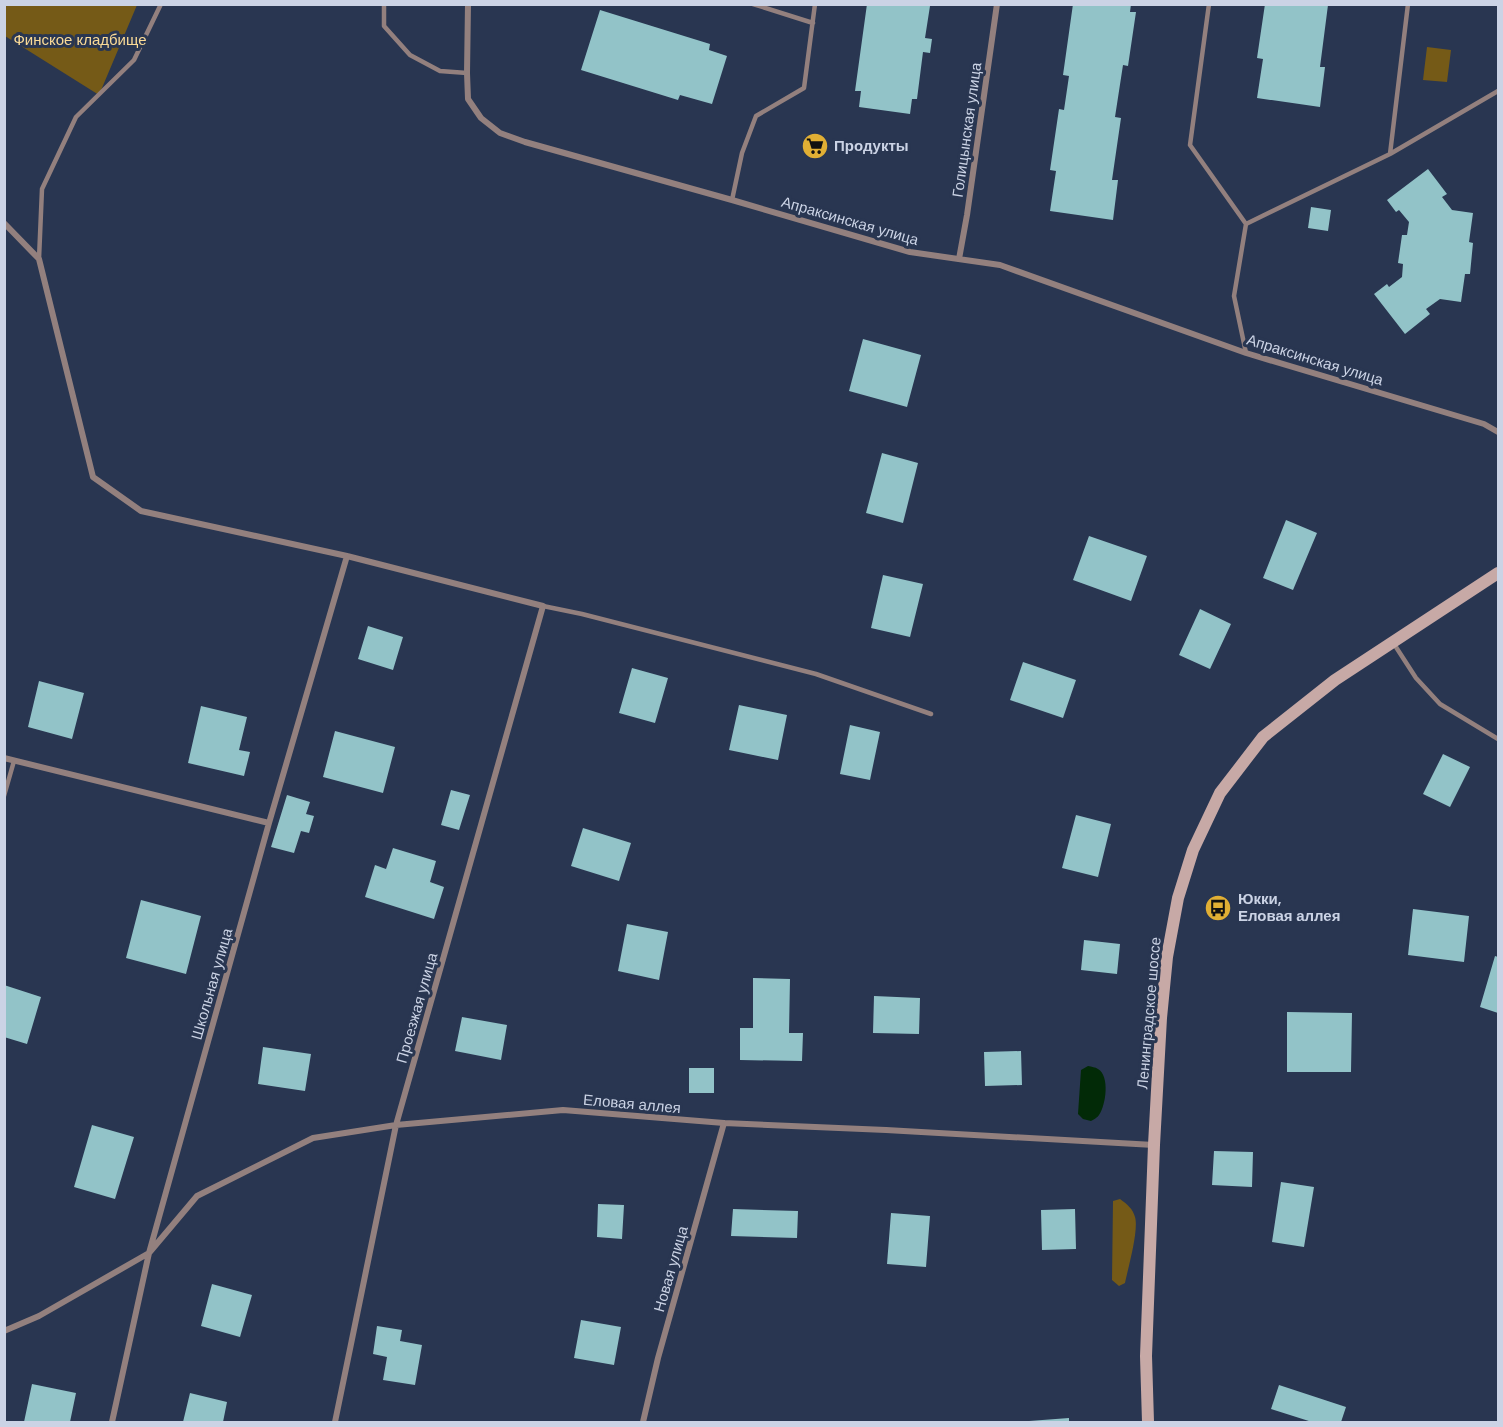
<svg xmlns="http://www.w3.org/2000/svg" width="1503" height="1427" viewBox="0 0 1503 1427" font-family="'DM Sans',sans-serif">
  <style>
    .green { fill: #755a17 }
    .water { fill: #022a07 }
    .building { fill: #92c3c8 }
    .lines { fill: none; stroke-linecap: round; stroke-linejoin: round }
    .service { stroke: #93807e; stroke-width: 4.5 }
    .minor { stroke: #93807e; stroke-width: 6 }
    .secondary { stroke: #c7a9a6; stroke-width: 12 }
    .labels { text-anchor: middle; dominant-baseline: central; stroke-width: 6; stroke-linejoin: round; paint-order: stroke }
    .park-label { font-size: 15px; fill: #fbdb97; stroke: #293651 }
    .street-label { font-size: 15px; fill: #cbd3e5; stroke: #293651 }
    .poi-label { font-size: 15px; font-weight: bold; fill: #cbd3e5; stroke: #293651; text-anchor: start }
  </style>
  <rect width="100%" height="100%" fill="#293651"/>
  <path class="green" d="M4,5H137L99,95L5,36Z
    M1427,47L1451,50L1447,82L1423,80Z
    M1120,1199C1127,1204 1133,1209 1135,1217C1139,1230 1128,1268 1125,1283L1119,1286L1112,1280L1113,1201Z"/>
  <path class="water" d="M1088,1066C1092,1067 1095,1067 1098,1069C1110,1076 1106,1105 1099,1115C1098,1117 1093,1120 1091,1121L1083,1119L1078,1114L1081,1070Z"/>
  <path class="building" d="M867,4H925V6H930L925,38L932,39L930,53L923,52L917,99H912L910,114L859,107L861,91H855Z
    M1073,4H1131L1130,12H1136L1128,66L1123,65L1115,117L1121,118L1112,180H1118L1113,220L1050,211L1056,171L1050,170L1059,109L1064,110L1069,76L1063,75Z
    M1265,4L1328,5L1320,67H1325L1320,107L1257,98L1263,59L1257,58Z
    M600,10L710,44L709,50L727,56L712,104L680,95L678,100L581,70Z
    M1428,169L1447,194L1442,197L1452,210L1473,213L1469,242L1473,243L1470,274H1465L1461,302L1440,299L1426,309L1430,314L1405,334L1374,294L1387,284L1389,287L1402,277L1403,264L1398,263L1402,235H1407L1409,222L1399,210L1396,212L1387,200Z
    M1311,207L1331,210L1328,231L1308,228Z
    M863,339L921,355L907,407L849,391Z
    M882,453L918,463L903,523L866,513Z
    M1286,520L1317,533L1293,590L1263,578Z
    M1089,536L1147,556L1131,601L1073,580Z
    M883,575L923,584L910,637L871,628Z
    M1200,609L1231,624L1210,669L1179,655Z
    M368,626L403,637L393,670L358,659Z
    M1023,662L1076,680L1063,718L1010,700Z
    M632,668L668,678L655,723L619,713Z
    M39,681L84,693L72,739L28,727Z
    M739,705L787,715L778,760L729,750Z
    M201,706L247,717L239,750L250,752L244,776L188,763Z
    M850,725L880,732L870,780L840,774Z
    M335,731L395,747L383,793L323,777Z
    M1443,754L1470,767L1450,807L1423,794Z
    M451,790L470,795L459,830L441,825Z
    M287,795L310,802L306,814L314,816L309,833L301,831L294,853L271,847Z
    M1076,815L1111,824L1098,877L1062,868Z
    M583,828L631,843L619,881L571,866Z
    M393,848L436,861L430,882L444,887L434,919L365,897L375,865L386,869Z
    M141,900L201,916L186,974L126,958Z
    M1413,909L1469,916L1464,962L1408,955Z
    M627,924L668,932L659,980L618,971Z
    M1084,940L1120,944L1117,974L1081,970Z
    M1495,956L1498,957V1013L1480,1007Z
    M753,978L790,979L789,1033H803L802,1061L740,1060V1028H753Z
    M4,985L41,997L27,1044L4,1037Z
    M874,996L920,998L919,1034L873,1033Z
    M1287,1012L1352,1013L1351,1072H1287Z
    M462,1017L507,1025L501,1060L455,1051Z
    M263,1047L311,1054L305,1091L258,1084Z
    M1021,1051L1022,1085L985,1086L984,1052Z
    M689,1068H714V1093H689Z
    M92,1125L134,1137L115,1199L74,1187Z
    M1214,1151L1253,1152L1252,1187L1212,1185Z
    M1281,1182L1314,1187L1304,1247L1272,1242Z
    M598,1204L624,1205L622,1239L597,1237Z
    M733,1209L798,1211L797,1238L731,1236Z
    M1075,1209L1076,1249L1042,1250L1041,1210Z
    M891,1213L930,1216L926,1267L887,1264Z
    M212,1284L252,1295L240,1337L201,1326Z
    M581,1320L621,1327L614,1365L574,1358Z
    M377,1326L402,1330L400,1341L422,1345L415,1385L383,1380L387,1357L373,1354Z
    M32,1384L76,1393L70,1422H24Z
    M1279,1385L1346,1407L1341,1422H1312L1271,1409Z
    M190,1393L227,1402L223,1422H183Z
    M1069,1418V1422H1029V1421Z"/>
  <g class="lines">
    <path class="service" d="M384,4V26L410,55L440,71L467,73
      M753,4L813,23
      M1209,4L1190,145L1246,224L1234,296L1246,353
      M1390,154L1408,4
      M732,200L742,153L756,116L804,88L815,4
      M1246,224L1390,154L1498,91
      M39,259L42,189L76,117L134,60L161,4
      M543,606L582,614L816,674L931,714
      M1394,644L1416,678L1440,704L1498,739
      M4,796L14,761"/>
    <path class="minor" d="M468,4L467,73L468,99L481,118L500,133L525,142L732,200L910,252L1000,265L1246,353L1484,424L1498,432
      M4,223L39,259L93,477L141,511L347,556L543,606L396,1125L335,1422
      M959,259L967,215L997,4
      M4,758L269,823
      M4,1331L39,1316L149,1253L197,1196L313,1138L396,1125L563,1110L724,1123L886,1130L1154,1145
      M112,1422L149,1253L269,823L347,556
      M643,1422L658,1358L724,1123"/>
    <path class="secondary" d="M1148,1422L1146,1356L1154,1145L1161,1018L1167,957L1178,898L1193,850L1220,793L1263,737L1335,680L1498,573"/>
  </g>
  <defs>
    <symbol id="supermarket-disc" viewBox="-11 -11 22 22"><circle r="9.5" fill="#e1af34" stroke="#293651"/><path d="M-6-5.5h2.5l.6 2H6L4.5 2H-2.5L-4.4-4H-6ZM-1.5 3.2a1.3 1.3 0 1 0 .1 0ZM3 3.2a1.3 1.3 0 1 0 .1 0Z" fill="#111"/></symbol>
    <symbol id="bus-disc" viewBox="-11 -11 22 22"><circle r="9.5" fill="#e1af34" stroke="#293651"/><path d="M-5-6H5V4H4V6H2V4H-2V6H-4V4H-5ZM-3.5-4V0h7V-4ZM-3.5 1.2v1.5H-2V1.2ZM2 1.2v1.5H3.5V1.2Z" fill="#111"/></symbol>
  </defs>
  <g fill-rule="evenodd">
    <use href="#supermarket-disc" x="800" y="131" width="30" height="30"/>
    <use href="#bus-disc" x="1203" y="893" width="30" height="30"/>
  </g>
  <g class="labels">
    <g class="park-label">
      <text x="80" y="40">Финское кладбище</text>
    </g>
    <g class="street-label">
      <text transform="translate(967 130) rotate(-82)">Голицынская улица</text>
      <text transform="translate(850 221) rotate(16)">Апраксинская улица</text>
      <text transform="translate(1315 360) rotate(17)">Апраксинская улица</text>
      <text transform="translate(212 984) rotate(-74)">Школьная улица</text>
      <text transform="translate(417 1008) rotate(-74)">Проезжая улица</text>
      <text transform="translate(1149 1013) rotate(-85)">Ленинградское шоссе</text>
      <text transform="translate(632 1104) rotate(5)">Еловая аллея</text>
      <text transform="translate(671 1269) rotate(-74)">Новая улица</text>
    </g>
    <g class="poi-label">
      <text x="834" y="146">Продукты</text>
      <text x="1238" y="899">Юкки,<tspan x="1238" dy="17">Еловая аллея</tspan></text>
    </g>
  </g>
  <rect width="1503" height="1427" fill="none" stroke="#cbd3e5" stroke-width="12"/>
</svg>
